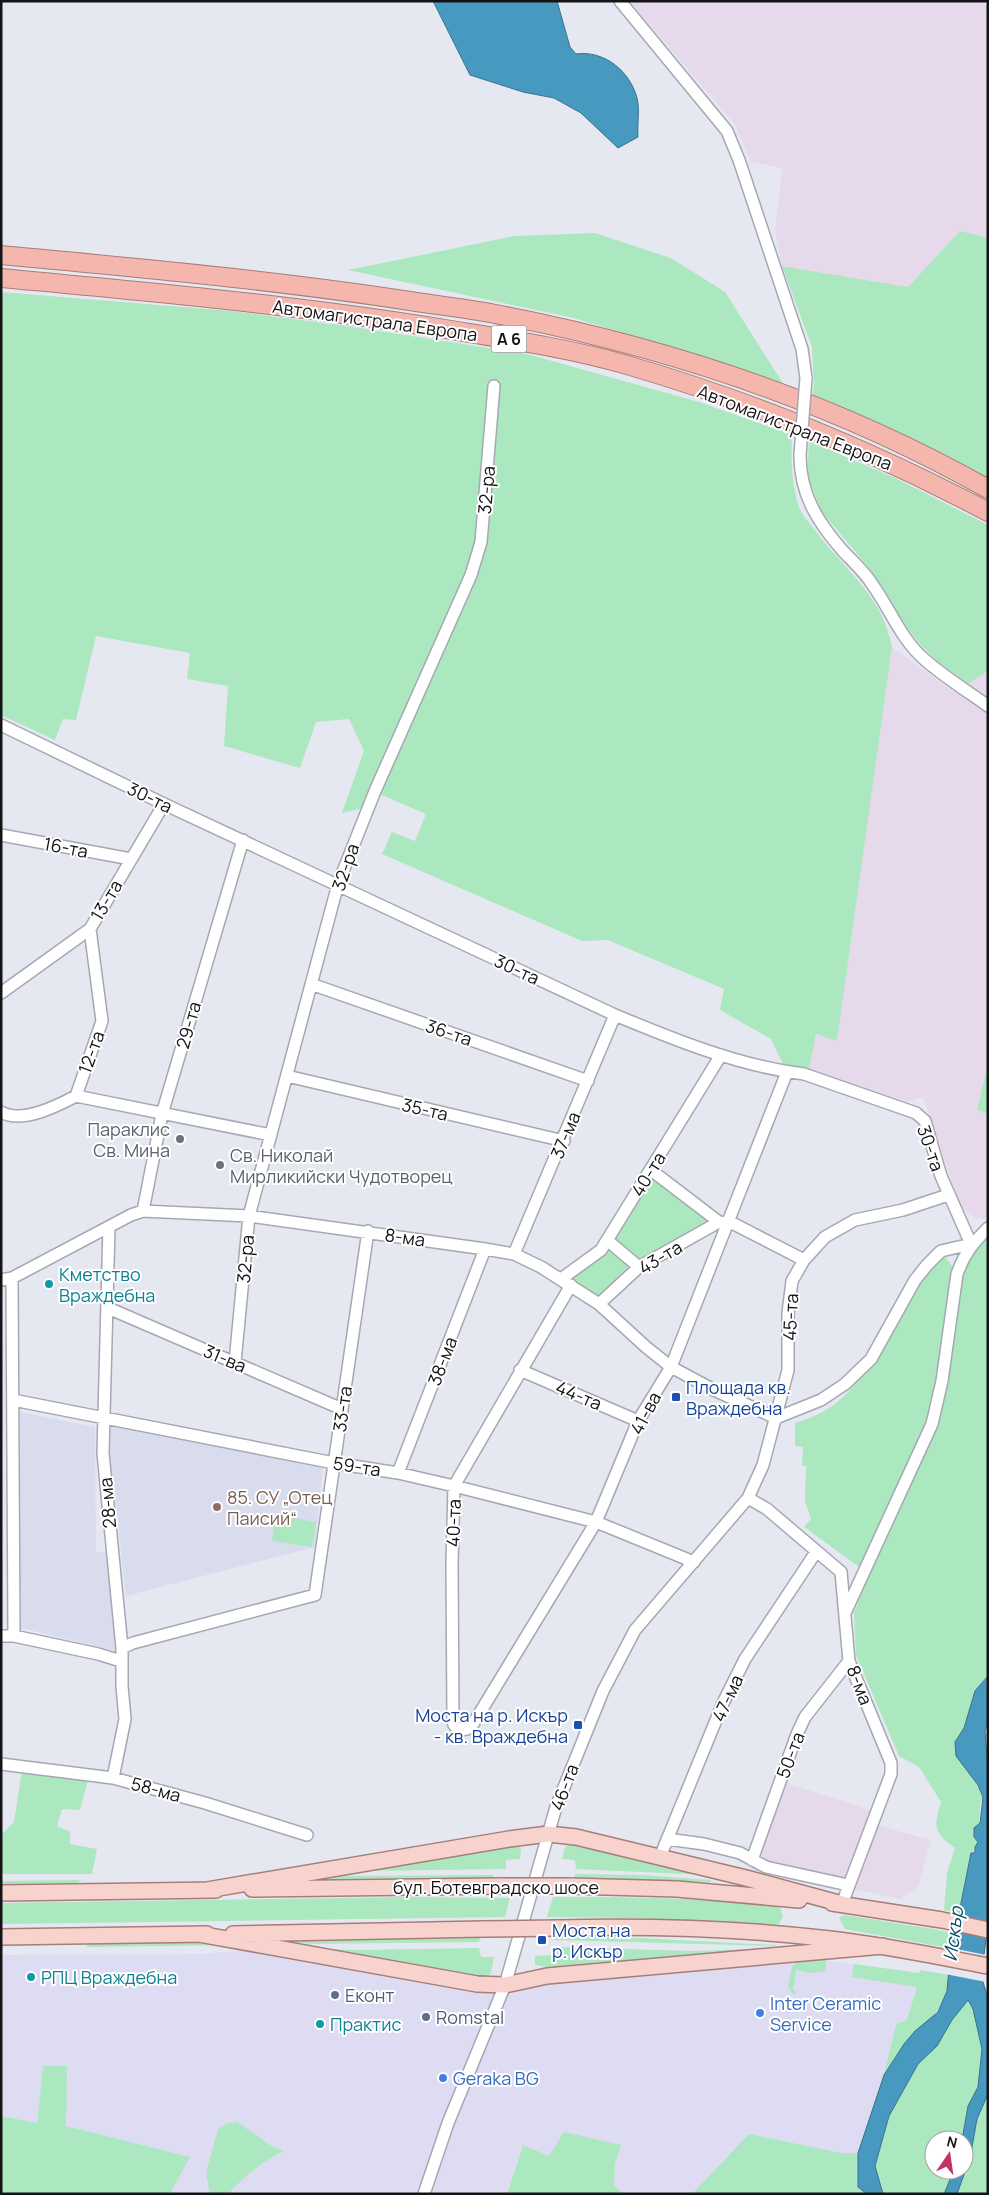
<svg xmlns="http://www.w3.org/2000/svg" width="989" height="2195" viewBox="0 0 989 2195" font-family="Manrope,sans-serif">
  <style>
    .commercial { fill: #dedcf2 }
    .industrial { fill: #e7d9ec }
    .built { fill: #d8dcec }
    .green { fill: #abe7bf }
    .water { fill: #4899c0; stroke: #38718d }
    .pier { fill: #e6e8f1 }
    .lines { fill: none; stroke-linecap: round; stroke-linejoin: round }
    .minor-casing { stroke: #a6a8b1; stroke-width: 14 }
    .major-casing { stroke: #a67d78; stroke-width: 18 }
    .highway-casing { stroke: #a67d78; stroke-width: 20 }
    .minor { stroke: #fff; stroke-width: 11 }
    .major { stroke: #f8d3ce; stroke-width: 15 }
    .highway { stroke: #f4b6ad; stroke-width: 18 }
    .minor-bridge-casing { stroke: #a6a8b1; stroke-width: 14; stroke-linecap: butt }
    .major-bridge-casing { stroke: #a67d78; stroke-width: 18; stroke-linecap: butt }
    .minor-bridge { stroke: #fff; stroke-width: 11 }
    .major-bridge { stroke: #f8d3ce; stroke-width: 15 }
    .worship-dot { fill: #6b7280; stroke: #fff; stroke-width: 2 }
    .culture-dot { fill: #0f9aa8; stroke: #fff; stroke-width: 2 }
    .transit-dot { fill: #1a4fb4; stroke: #fff; stroke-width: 2 }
    .education-dot { fill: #8d6e63; stroke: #fff; stroke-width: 2 }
    .service-dot { fill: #5c6f8a; stroke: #fff; stroke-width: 2 }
    .shop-dot { fill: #3f7fe0; stroke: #fff; stroke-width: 2 }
    .labels { text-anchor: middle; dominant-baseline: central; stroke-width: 4; stroke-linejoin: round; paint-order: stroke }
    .shield { fill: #fff; stroke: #5a5a5d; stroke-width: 1 }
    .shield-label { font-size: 16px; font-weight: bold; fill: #141417 }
    .street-label { font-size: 18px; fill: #141417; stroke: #fff }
    .worship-label { font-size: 18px; fill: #5b616d; stroke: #fff; text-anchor: end }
    .culture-label { font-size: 18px; fill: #0d838f; stroke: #fff; text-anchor: start }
    .transit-label { font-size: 18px; fill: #164399; stroke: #fff; text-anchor: start }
    .education-label { font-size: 18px; fill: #785e54; stroke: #fff; text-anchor: start }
    .service-label { font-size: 18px; fill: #4e5e75; stroke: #fff; text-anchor: start }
    .shop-label { font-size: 18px; fill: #366cbe; stroke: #fff; text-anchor: start }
    .water-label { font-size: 19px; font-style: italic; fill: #074c67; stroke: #fff }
  </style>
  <rect width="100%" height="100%" fill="#e6e8f1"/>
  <path class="commercial" d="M272,1948L477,1984L790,1955L919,1974L917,1987L907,2020L896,2024L884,2075L858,2153H842L749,2134L692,2194H623L614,2185L615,2163L550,2156L522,2146L507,2194H170L190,2157L65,2126L43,2066L37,2123L1,2116V1955L202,1954Z"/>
  <path class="industrial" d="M630,1H981L988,7V238L960,231L908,287L782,266L775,230L782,168L751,162L735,125Z
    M892,647L955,693L988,671V1063L977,1110L988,1114V1216L985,1219L975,1218L961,1207L923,1097L908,1102L809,1069L816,1034L837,1040Z
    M780,1781L877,1812L873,1824L931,1840L918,1887L901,1899L750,1869Z"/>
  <path class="built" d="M20,1412L95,1427L96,1552H106L117,1651L21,1628Z
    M111,1426L323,1467L315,1547L126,1596L110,1457Z"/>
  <path class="green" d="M960,231L988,238V480L812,398L814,385L812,347L782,266L908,287Z
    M595,233L671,258L725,292L784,385L680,350L574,318L348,270L515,236Z
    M1,292L231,311L347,326L527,354L699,402L792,435C791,461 791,482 799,507C802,515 809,523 814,529C844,570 882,594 892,647L837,1041L816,1034L809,1069L787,1072L771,1039L720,1010L724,989L608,940L582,941L382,854L392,832L415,841L426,814L375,792L368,807L342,813L364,751L349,719L316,722L300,768L224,746L228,686L187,679L190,653L96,636L76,720L63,719L55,740L1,715Z
    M809,441L893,477L988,525V671L968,684L937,661L920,644L906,626L870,569L821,511L807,474Z
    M988,1063V1114L977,1110Z
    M651,1170L719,1222L639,1267L599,1304L561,1279L590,1259Z
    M988,1228V1676L975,1691L964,1728L955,1742L956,1756L978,1785L983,1797L980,1804L978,1842L975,1853H971L959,1913L944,1910L947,1873L955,1848C932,1832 934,1826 941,1802L919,1767L899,1756L856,1655L854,1613L870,1572L858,1566L804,1527L811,1519L805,1501L806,1466H802L803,1447L795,1446V1423C859,1404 860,1369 891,1320C907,1296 924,1274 941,1251L957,1273Z
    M276,1515L316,1522L312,1547L272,1541Z
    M22,1770L88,1780L80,1810L62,1809L57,1826L70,1832V1844L97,1849L92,1874H1V1835L14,1822Z
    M569,1844L583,1845L707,1875L576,1869L575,1860L562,1859L565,1847Z
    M518,1845L521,1848L520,1859L506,1860V1869L359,1871Z
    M575,1874L643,1875L711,1880V1882L574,1878Z
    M493,1875V1878L314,1879L330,1876Z
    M82,1880L76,1883L1,1884V1881Z
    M412,1897L510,1898L505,1917L1,1924V1903Z
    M553,1897C612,1897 671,1897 731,1902C746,1903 766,1902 780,1908L783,1916L779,1924L773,1926L634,1918L547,1917Z
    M844,1915L933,1929L952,1933L949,1948L845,1929L839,1918Z
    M555,1937L640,1938L776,1945V1946L554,1940Z
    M480,1938L479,1942L315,1944L269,1941Z
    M215,1941L240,1945L87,1947V1943Z
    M552,1947L694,1951L752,1949L547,1967L535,1965V1956L552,1955Z
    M298,1948L358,1950L479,1948L481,1957H494L491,1973L485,1978Z
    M799,1959L826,1960L825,1971L811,1973L796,1970L793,1989L796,1992L794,1995L788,1987L792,1967Z
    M854,1964L919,1973L921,1970L948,1975C954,2007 923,2021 906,2042C897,2052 891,2064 884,2075L896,2024L907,2020L917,1987L852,1977Z
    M968,2000L973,2009L982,2049L978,2087L968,2106L962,2140H934V2170H954L944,2194H883L875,2166L889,2116L918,2064L937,2046L952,2020Z
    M43,2066H67L66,2126L190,2157L170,2194H1V2116L37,2123Z
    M988,2094V2194H957L970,2158L977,2119Z
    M237,2122L270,2145L284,2151C262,2161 245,2176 228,2194H210L206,2173L218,2129L228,2123Z
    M564,2132L621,2145L615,2163L614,2185L623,2194H507L523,2145L549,2156Z
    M749,2134L842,2153H858V2187L867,2194H692Z"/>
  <path class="water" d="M433,1H557L570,47L576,54C604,50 630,71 637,98C640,109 637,125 638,137L618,148L581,113L554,98L523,92L470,75Z
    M988,1676V1721L985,1731L988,1772V1924L983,1962V1982L988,1998V2094L977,2119L970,2158L957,2194H944L954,2170H964V2140H962L968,2106L978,2087L982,2049L973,2009L968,2000L952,2020L937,2046L918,2064L889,2116L875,2166L883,2194H867L858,2187V2153L884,2075L904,2044L915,2031L938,2012L947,1991L952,1933L959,1913L971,1853H975V1847L978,1842L974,1837V1828L980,1823L983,1797L978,1785L956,1756L955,1742L964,1728L975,1691Z"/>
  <path class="pier" d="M947,1947L986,1955V1982L945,1974Z"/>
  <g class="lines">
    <defs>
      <path id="minor" d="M620,1L727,131L739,160L802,349L806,378
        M800,455C800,494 817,521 842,550C852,561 864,571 872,584C890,609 901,639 924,659C943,676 967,691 988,706
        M1,725L164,804L615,1015C675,1040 739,1066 804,1074L916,1113L925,1121L941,1176L971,1244
        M1,835L131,859
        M311,984L588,1081
        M1,993L90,929L164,804
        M287,1076L564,1141
        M76,1096L271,1135
        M1,1112C22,1124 57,1106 76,1096L102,1021L90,929
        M651,1170L719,1222
        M143,1211L162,1114L243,840
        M109,1227L103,1453L122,1648V1686L125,1719L113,1778
        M607,1240L639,1267
        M514,1254L615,1015
        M12,1278L14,1636
        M561,1279L601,1250L721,1055
        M1,1280L12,1278L131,1215L143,1211L249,1216L485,1249L514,1254L541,1267L599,1304L646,1347L671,1367L714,1390L776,1418
        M571,1285L454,1486L452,1564L453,1718L454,1725L460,1730L467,1729L473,1724L596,1522L638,1421L671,1367L787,1072
        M599,1304L639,1267L719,1222L734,1224L804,1260
        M108,1308L342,1409
        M235,1362L249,1216L338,884L375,791L471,575L481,542L494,386
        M520,1370L638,1421
        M13,1400L334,1463L398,1473L454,1486L596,1522L694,1562
        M776,1418L821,1400L845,1384L871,1359L915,1280L927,1265L941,1251L971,1244
        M398,1473L485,1249
        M748,1498L767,1509L841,1572L849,1661L891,1763V1774L842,1904
        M846,1611L932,1424L942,1381L957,1274C964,1254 973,1243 988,1228
        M1,1636H14L98,1654L121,1661
        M122,1648L133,1643L315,1595L368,1231
        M1,1764L113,1778L205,1803L307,1835
        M667,1839L704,1844L740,1853L766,1867L848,1885
        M660,1857L723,1703L745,1659L816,1552
        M752,1860L797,1734L805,1717L849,1661
        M424,2194L448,2123L505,1985L556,1807L603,1691L635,1630L748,1498L763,1465L788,1370V1313L792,1281L804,1260L825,1237L855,1220L903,1210L948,1195"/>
      <path id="major" d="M571,1886L677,1889L799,1900
        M252,1889L500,1886
        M207,1890L509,1839L548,1834L576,1837L746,1878L842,1904
        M1,1893L216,1890
        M832,1903L942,1920L988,1930
        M557,1928C648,1926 739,1928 830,1939C883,1945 936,1956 988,1966
        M199,1934L477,1984L505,1985L547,1976L883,1946
        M233,1934L483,1929
        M1,1937L207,1934"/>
      <path id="highway" d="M1,255C138,268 274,280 410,301C442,306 474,309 506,316C673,349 839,405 988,489
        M1,278C150,292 298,305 445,329C506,339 568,348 627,365C751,401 873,451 988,512"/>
    </defs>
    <use href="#minor" class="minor-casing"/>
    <use href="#major" class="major-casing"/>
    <use href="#highway" class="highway-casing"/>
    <use href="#minor" class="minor"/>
    <use href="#major" class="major"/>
    <use href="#highway" class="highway"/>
    <defs>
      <path id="minor-bridge" d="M800,455L806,378"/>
      <path id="major-bridge" d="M500,1886H571
        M483,1929L557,1928"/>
    </defs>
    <use href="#minor-bridge" class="minor-bridge-casing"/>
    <use href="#major-bridge" class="major-bridge-casing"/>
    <use href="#minor-bridge" class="minor-bridge"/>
    <use href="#major-bridge" class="major-bridge"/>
  </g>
  <g class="worship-dot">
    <circle cx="180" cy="1139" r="5"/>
    <circle cx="220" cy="1165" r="5"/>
  </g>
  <g class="culture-dot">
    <circle cx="49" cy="1284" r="5"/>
    <circle cx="31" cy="1977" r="5"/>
    <circle cx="320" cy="2024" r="5"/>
  </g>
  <g class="transit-dot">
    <rect x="671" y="1392" width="10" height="10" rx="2.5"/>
    <rect x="573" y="1720" width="10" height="10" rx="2.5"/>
    <rect x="537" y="1935" width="10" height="10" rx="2.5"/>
  </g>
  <circle class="education-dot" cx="217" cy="1507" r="5"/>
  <g class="service-dot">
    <circle cx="335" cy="1995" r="5"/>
    <circle cx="426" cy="2017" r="5"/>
  </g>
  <g class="shop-dot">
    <circle cx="760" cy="2013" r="5"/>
    <circle cx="443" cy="2078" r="5"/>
  </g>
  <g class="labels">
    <rect class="shield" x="491.5" y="325.5" width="35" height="27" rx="4"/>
    <g class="shield-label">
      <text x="509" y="339">A 6</text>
    </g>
    <g class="street-label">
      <text transform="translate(375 320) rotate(8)">Автомагистрала Европа</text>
      <text transform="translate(795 427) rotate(21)">Автомагистрала Европа</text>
      <text transform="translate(486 490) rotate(-85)">32-ра</text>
      <text transform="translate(150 797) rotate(26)">30-та</text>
      <text transform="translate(66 847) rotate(11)">16-та</text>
      <text transform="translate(345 867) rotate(-71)">32-ра</text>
      <text transform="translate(106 900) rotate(-59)">13-та</text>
      <text transform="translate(517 969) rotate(25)">30-та</text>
      <text transform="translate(188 1025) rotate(-74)">29-та</text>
      <text transform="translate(449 1032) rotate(19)">36-та</text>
      <text transform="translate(91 1052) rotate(-70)">12-та</text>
      <text transform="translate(425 1109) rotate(13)">35-та</text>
      <text transform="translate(565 1135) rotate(-67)">37-ма</text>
      <text transform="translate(931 1148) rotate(71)">30-та</text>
      <text transform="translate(648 1174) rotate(-58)">40-та</text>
      <text transform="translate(405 1237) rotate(8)">8-ма</text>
      <text transform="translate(660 1257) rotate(-31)">43-та</text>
      <text transform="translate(245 1259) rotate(-85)">32-ра</text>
      <text transform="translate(790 1317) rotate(-87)">45-та</text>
      <text transform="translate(225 1358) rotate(23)">31-ва</text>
      <text transform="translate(442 1361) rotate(-69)">38-ма</text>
      <text transform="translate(579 1395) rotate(23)">44-та</text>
      <text transform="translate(342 1409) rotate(-82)">33-та</text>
      <text transform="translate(645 1413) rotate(-62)">41-ва</text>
      <text transform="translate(357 1466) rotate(9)">59-та</text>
      <text transform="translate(107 1503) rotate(-95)">28-ма</text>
      <text transform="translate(453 1523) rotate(-88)">40-та</text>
      <text transform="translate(860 1685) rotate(69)">8-ма</text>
      <text transform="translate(727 1698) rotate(-65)">47-ма</text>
      <text transform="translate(790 1755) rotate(-69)">50-та</text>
      <text transform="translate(564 1787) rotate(-69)">46-та</text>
      <text transform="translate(156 1789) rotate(15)">58-ма</text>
      <text x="496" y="1887">бул. Ботевградско шосе</text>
    </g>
    <g class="worship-label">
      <text x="170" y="1129">Параклис<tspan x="170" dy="21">Св. Мина</tspan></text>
      <text x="230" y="1155" text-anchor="start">Св. Николай<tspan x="230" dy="21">Мирликийски Чудотворец</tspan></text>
    </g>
    <g class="culture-label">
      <text x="59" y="1274">Кметство<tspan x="59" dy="21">Враждебна</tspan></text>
      <text x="41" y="1977">РПЦ Враждебна</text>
      <text x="330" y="2024">Практис</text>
    </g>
    <g class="transit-label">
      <text x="686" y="1387">Площада кв.<tspan x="686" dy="21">Враждебна</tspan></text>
      <text x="568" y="1715" text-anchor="end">Моста на р. Искър<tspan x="568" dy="21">- кв. Враждебна</tspan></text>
      <text x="552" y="1930">Моста на<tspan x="552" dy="21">р. Искър</tspan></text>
    </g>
    <g class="education-label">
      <text x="227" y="1497">85. СУ „Отец<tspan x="227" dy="21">Паисий“</tspan></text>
    </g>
    <g class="service-label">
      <text x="345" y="1995">Еконт</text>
      <text x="436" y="2017">Romstal</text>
    </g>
    <g class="shop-label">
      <text x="770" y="2003">Inter Ceramic<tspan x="770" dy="21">Service</tspan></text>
      <text x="453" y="2078">Geraka BG</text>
    </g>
    <g class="water-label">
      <text transform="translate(953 1934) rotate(-83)">Искър</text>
    </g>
  </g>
  <rect width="989" height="2195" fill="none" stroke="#141417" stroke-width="5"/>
  <g transform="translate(949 2155) rotate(13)"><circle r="24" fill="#ffffff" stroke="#a1a1a2"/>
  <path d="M0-4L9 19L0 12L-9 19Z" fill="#c13465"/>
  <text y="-8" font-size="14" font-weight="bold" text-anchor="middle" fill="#141417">N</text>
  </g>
</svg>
